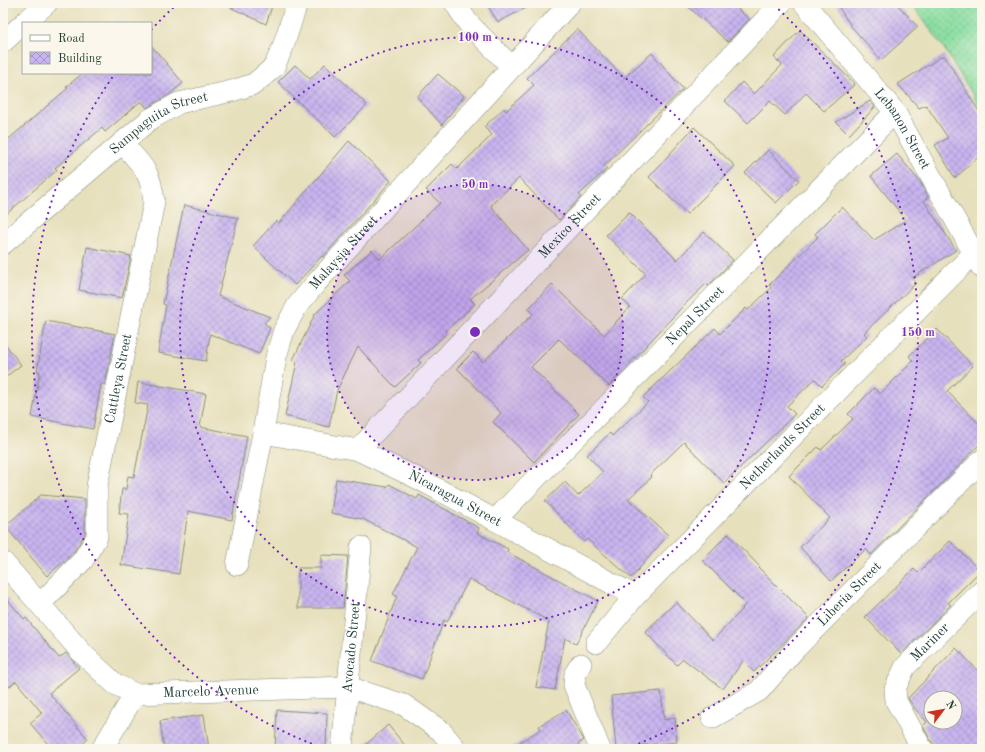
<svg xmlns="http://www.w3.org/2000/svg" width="985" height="752" viewBox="0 0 985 752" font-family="'Old Standard TT',serif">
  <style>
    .grass { fill: url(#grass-dots); stroke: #548d6a }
    .building { fill: url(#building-cross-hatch); fill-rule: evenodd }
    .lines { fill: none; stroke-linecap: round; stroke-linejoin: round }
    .minor-casing { stroke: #838e78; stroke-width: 22 }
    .minor { stroke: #fff; stroke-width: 21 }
    .ring { fill: none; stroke: #7b2cbf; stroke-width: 2; stroke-dasharray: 2 4 }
    .labels { text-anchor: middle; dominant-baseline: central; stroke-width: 3.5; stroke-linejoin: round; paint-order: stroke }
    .street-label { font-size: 14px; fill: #1f3d34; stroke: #fbf7ec }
    .centre { fill: #7b2cbf; stroke: #fbf7ec; stroke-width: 2 }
    .ring-label { font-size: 12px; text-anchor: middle; font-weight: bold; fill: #7b2cbf; stroke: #fbf7ec; stroke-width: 3.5; stroke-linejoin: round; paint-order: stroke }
  </style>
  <defs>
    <pattern id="grass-dots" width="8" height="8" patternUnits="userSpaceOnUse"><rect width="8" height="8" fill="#88dda0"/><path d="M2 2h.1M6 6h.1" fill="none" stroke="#6fb483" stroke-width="1.8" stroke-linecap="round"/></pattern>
    <pattern id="building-cross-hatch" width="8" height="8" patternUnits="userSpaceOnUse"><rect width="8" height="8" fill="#c9b5f0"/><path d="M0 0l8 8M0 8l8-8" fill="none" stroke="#a394c3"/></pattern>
  </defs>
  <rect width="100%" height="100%" fill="#fbf7ec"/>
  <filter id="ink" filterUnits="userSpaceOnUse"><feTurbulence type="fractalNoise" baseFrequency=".025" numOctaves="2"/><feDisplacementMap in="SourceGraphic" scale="8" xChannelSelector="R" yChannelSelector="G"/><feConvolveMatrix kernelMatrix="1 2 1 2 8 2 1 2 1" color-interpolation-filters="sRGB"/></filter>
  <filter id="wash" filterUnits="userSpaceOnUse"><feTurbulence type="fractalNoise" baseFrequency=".012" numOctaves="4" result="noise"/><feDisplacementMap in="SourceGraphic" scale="16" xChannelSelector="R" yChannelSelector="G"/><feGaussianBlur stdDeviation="0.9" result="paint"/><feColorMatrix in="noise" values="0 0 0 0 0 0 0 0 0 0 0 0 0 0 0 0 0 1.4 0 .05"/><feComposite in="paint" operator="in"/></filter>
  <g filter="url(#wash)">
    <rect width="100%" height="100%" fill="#e7e0bd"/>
    <path class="grass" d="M911,3H982V110L942,45Z"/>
    <g id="blocks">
      <path class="building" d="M221,3H273L266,24Z
        M486,3H536L498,22Z
        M684,3H731L749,19L728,42Z
        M836,3H896L918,27L881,60L851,26Z
        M577,29L624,78L652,53L683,89L604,166L607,169L579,195L581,197L559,220L519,178L493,203L491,206L528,250L470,299L475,304L445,331L447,333L418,360L421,363L395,387L358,347L337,390L329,427L285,416L297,362L293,360L315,314L350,281L344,275L372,250L380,259L440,203L426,190L452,164L457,169L492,135L484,127L504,108L506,111L534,85L527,78Z
        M800,30L855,84L824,111L806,93L785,115L770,101L748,123L725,101L742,82L754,94L782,65L774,57Z
        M151,45L183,83L170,94L147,108L141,101L105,132L102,128L55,168L57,170L3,217V144L68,88L66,87L83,73H151Z
        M944,55L982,116V154L955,178L935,145L948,138L926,105L919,108L898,84Z
        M325,64L367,105L335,137L278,82L295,65L310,79Z
        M438,74L464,96L442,125L417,97Z
        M870,101L875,107L849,135L836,122Z
        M694,127L735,166L687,214L649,177Z
        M349,141L391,181L323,257L322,256L295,285L253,246L276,221L279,223Z
        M768,150L799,180L776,203L745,173Z
        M897,154L921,183L928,197L924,201L956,250L912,278L916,283L864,333L867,336L841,361L845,364L822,386L815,379L787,406L795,414L724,483L684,442L650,475L652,477L628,499L668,535L631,578L587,539L584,542L545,501L565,482L578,496L603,472L587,455L610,433L612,436L648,402L643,397L715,328L720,334L746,308L748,310L771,288L769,285L818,237L815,234L842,207L874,240L906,220L871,176Z
        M184,205L238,218L218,296L270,317L264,323L270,328L259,354L210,334L206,361L158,353L166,305L163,304Z
        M629,212L677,260L704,232L733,260L708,286L706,284L683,306L609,386L559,339L531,367L579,414L534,462L493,422L501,413L457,368L473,352L483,362L533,314L528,309L552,284L604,335L630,307L622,299L646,274L606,235Z
        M87,247L131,256L122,298L79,290Z
        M46,321L115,334L105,384H101L93,429L32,417L40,372L37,371Z
        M937,329L973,366L947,391L982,427V442L871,555L866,549L831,581L800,547L830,518L789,476L818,447L821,450L853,419L848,414L874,388L880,394L913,361L909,356Z
        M3,341L21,365L3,379Z
        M138,382L206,394L200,427L247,436L232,520L188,511L179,574L121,565L129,514L119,513L122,489H126L128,476L134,477L148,405L135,403Z
        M336,479L387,487L389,484L417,499L419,495L479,528L477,533L508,549L507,552L598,601L576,644L565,638L555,690L536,687L549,621L469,579L447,622L444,620L422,679L372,661L397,596L393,594L417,547L363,519L331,513Z
        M41,495L85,499V534L73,553L47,576L5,526Z
        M728,534L760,567L759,568L809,618L754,672L743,661L723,689L683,659L677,665L645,632L676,602L713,640L743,609L742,608L746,604L702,560Z
        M950,541L980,571L948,603L951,605L901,654L865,617L914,569L918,573Z
        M321,555L348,556L343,608H298V568H321Z
        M3,594L24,619L26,618L59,658L66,653L79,668L49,693L88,739L77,749H52L30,723L42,713L16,681L3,692Z
        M956,648L982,675V749H939L931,741L923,726L927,722L914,708L908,698ZM931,698H955V722H931Z
        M661,691L664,720L675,718L677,742L616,748L611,696Z
        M277,710L327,713L326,749H275Z
        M566,710L584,740L578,744L582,749H509L541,729L539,726Z
        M204,715L209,749H164L160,721Z
        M388,725L408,749H361Z"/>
    </g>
  </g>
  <g filter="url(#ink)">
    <use href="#blocks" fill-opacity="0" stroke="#838e78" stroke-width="1"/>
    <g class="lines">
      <defs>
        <g id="minor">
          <path d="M455,3L468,23L511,66"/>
          <path id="s1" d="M804,3L895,112L982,268"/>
          <path d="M24,23L47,3"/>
          <path d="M3,42L23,24"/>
          <path id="s2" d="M3,244L149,120L179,103L232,91L254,84L274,67L283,47L297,3"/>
          <path id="s3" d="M263,433L358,450L419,479L635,596"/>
          <path id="s4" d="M358,450L781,3"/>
          <path id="s5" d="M495,520L895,112"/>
          <path id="s6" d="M3,562L83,654L115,684L135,694L348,687L404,705L441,731L456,749"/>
          <path id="s7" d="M237,565L263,433L276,357L284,330L297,306L317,282L570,3"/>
          <path id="s8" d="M40,604L83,560L97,537V486L154,202C151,171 142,165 122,143"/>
          <path id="s9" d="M596,643L635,596L973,254"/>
          <path d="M581,664L575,673L574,685L600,749"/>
          <path id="s10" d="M712,718L759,691L795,649L982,460"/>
          <path d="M102,749L135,694"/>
          <path id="s11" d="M342,749L361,547"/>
          <path id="s12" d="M922,749L896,701L895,689L905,667L982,591"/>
        </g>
      </defs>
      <use href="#minor" class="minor-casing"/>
      <use href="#minor" class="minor"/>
    </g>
  </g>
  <circle cx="475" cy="332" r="148" fill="#7b2cbf" fill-opacity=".12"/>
  <g class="ring">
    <circle cx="475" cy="332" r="148"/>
    <circle cx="475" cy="332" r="295"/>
    <path d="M323 748A443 443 0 0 1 114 75M151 30A443 443 0 0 1 176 5M774 5A443 443 0 0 1 627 748"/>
  </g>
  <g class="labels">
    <g class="street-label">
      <text stroke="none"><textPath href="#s2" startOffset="199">Sampaguita Street</textPath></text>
      <text stroke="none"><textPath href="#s1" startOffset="160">Lebanon Street</textPath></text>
      <text stroke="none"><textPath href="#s4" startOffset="308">Mexico Street</textPath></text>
      <text stroke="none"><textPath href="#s7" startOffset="338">Malaysia Street</textPath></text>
      <text stroke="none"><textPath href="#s5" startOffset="286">Nepal Street</textPath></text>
      <text stroke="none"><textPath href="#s8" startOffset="249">Cattleya Street</textPath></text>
      <text stroke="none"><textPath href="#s9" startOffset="271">Netherlands Street</textPath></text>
      <text stroke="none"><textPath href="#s3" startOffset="205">Nicaragua Street</textPath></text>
      <text stroke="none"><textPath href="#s10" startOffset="187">Liberia Street</textPath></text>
      <text stroke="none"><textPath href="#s12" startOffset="126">Mariner</textPath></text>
      <text stroke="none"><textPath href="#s11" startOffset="102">Avocado Street</textPath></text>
      <text stroke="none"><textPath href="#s6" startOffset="264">Marcelo Avenue</textPath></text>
    </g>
  </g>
  <circle cx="475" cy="332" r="6" class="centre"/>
  <g class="ring-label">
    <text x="475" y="41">100 m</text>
    <text x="475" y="188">50 m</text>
    <text x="918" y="336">150 m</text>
  </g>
  <rect width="985" height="752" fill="none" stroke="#fbf7ec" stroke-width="16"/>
  <rect x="22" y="22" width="130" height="52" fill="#fbf7ec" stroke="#a3ada2"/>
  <rect x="30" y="35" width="20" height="6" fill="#ffffff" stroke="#a3ada2"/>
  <text x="58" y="42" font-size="12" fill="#1f3d34">Road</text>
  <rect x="30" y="52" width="20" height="12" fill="url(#building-cross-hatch)" stroke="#a3ada2"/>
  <text x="58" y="62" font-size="12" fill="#1f3d34">Building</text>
  <g transform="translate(943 710) rotate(58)"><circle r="19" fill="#fbf7ec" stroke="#a3ada2"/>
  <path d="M0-3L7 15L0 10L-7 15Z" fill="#c8321e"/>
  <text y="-6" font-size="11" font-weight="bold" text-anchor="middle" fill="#1f3d34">N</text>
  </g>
</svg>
